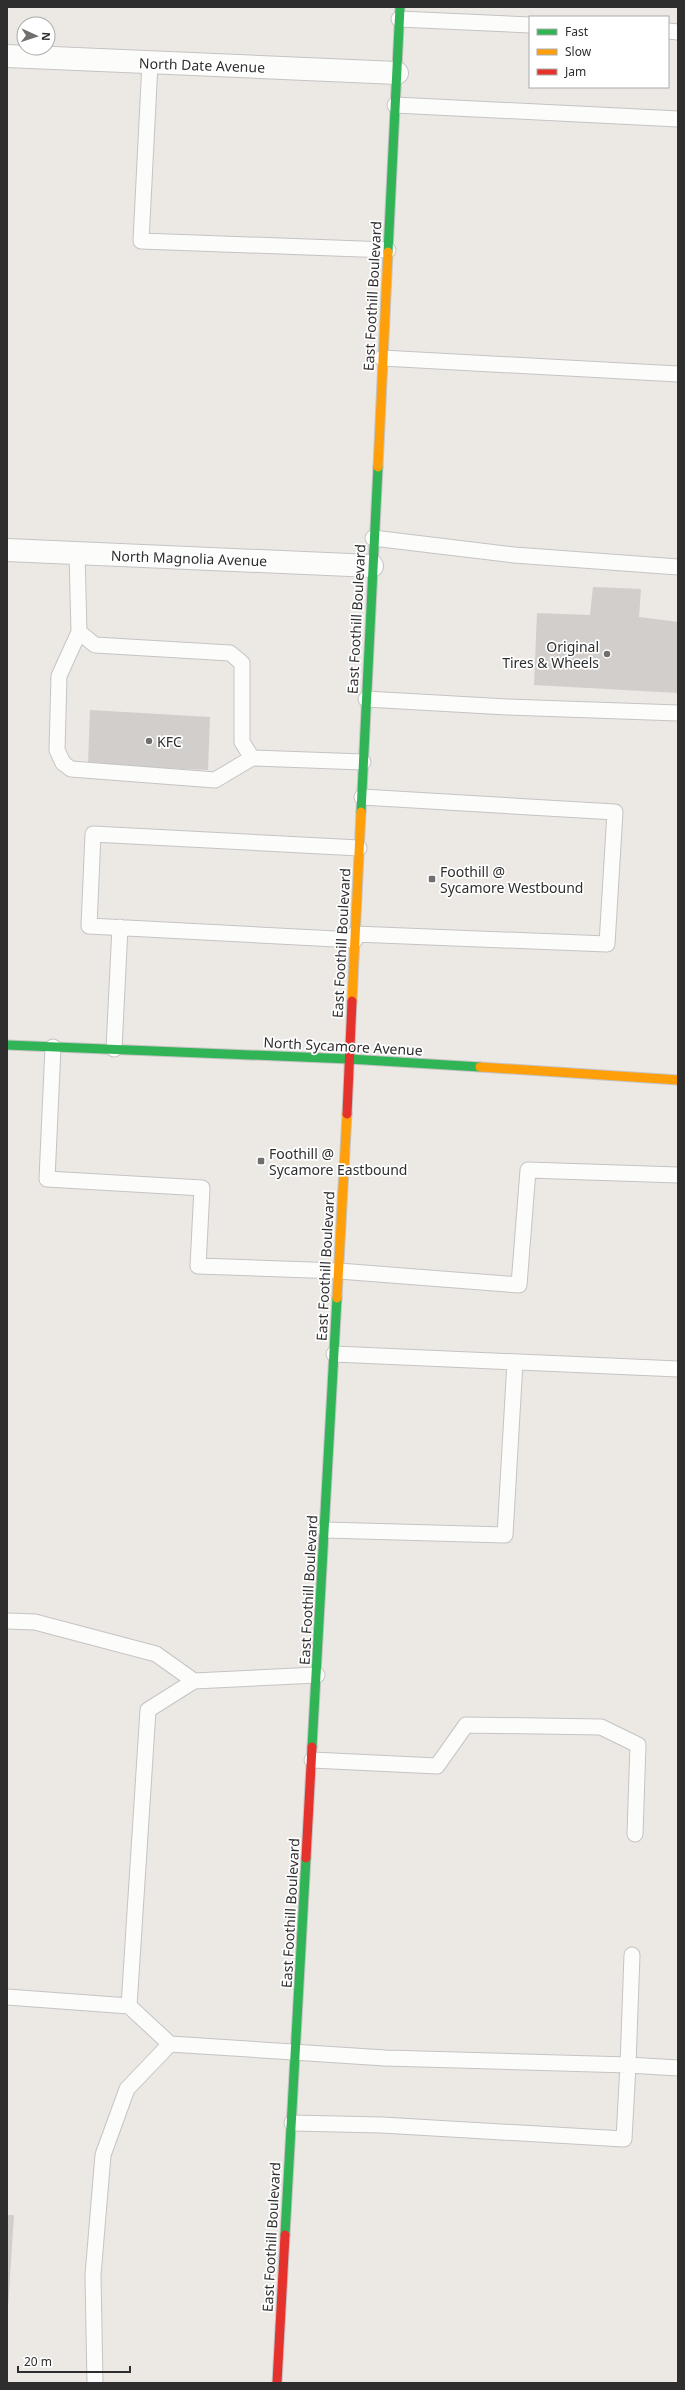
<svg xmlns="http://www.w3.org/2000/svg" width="685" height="2390" viewBox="0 0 685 2390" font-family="'Noto Sans',sans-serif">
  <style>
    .building { fill: #d1cecb }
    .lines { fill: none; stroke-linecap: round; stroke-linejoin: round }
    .lane-casing { stroke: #c5c4c5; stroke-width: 17 }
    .street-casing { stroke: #c5c4c5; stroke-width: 24 }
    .fast-casing { stroke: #c5c4c5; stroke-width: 11 }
    .slow-casing { stroke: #c5c4c5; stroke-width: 11 }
    .jam-casing { stroke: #c5c4c5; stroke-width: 11 }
    .lane { stroke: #fcfcfb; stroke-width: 15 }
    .street { stroke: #fcfcfb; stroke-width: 22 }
    .fast { stroke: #30b455; stroke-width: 9 }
    .slow { stroke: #ff9f0a; stroke-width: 9 }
    .jam { stroke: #e5322d; stroke-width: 9 }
    .poi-dot { fill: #706f6e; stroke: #fff; stroke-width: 1.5 }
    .labels { text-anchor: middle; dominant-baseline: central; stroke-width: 3.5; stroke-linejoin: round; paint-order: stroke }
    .street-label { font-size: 14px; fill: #2e2e2e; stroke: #fff }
    .poi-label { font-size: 14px; fill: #2e2e2e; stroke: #fff; text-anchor: start }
  </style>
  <rect width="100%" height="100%" fill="#ece8e4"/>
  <path class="building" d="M593,587L641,589L639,617L678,622V693L534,685L537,613L590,615Z
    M90,710L210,717L208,770L88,765Z
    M7,2215H14L8,2308H7Z"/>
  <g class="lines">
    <defs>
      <path id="lane" d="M399,19L530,25
        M668,31L678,32
        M150,63L141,241L388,250
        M395,105L678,119
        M382,358L678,374
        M373,538L514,555L678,567
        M77,554L79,632L95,645L230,653L242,663V742L252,758L363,762
        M79,632L59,676L57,750L63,763L71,769L215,780L252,758
        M366,699L507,707L678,713
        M355,934L607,944L615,812L362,797
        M355,940L89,926L93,834L359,848
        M53,1047L47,1179L202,1188L198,1266L339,1271L519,1285L528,1170L678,1175
        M114,1049L120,927
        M334,1354L678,1369
        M325,1530L505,1535L515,1362
        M7,1621L35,1622L156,1654L194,1681
        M312,1760L437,1766L466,1725L601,1727L638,1745L635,1834
        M632,1955L628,2065L678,2068
        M7,1997L129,2006L170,2044L385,2058L628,2065L624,2139L382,2125L292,2123
        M129,2006L148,1710L194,1681L317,1675
        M95,2383L93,2275L103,2155L127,2089L170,2044"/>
      <path id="street" d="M7,56L397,73
        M7,550L372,566"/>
      <path id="fast" d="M388,252L400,7
        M361,812L378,467
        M7,1045L349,1059L480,1067
        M312,1747L337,1298
        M285,2235L306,1858"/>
      <path id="slow" d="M378,467L388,252
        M352,1001L361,812
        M480,1067L678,1080
        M337,1298L347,1114"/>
      <path id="jam" d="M347,1114L352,1001
        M306,1858L312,1747
        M277,2383L285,2235"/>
    </defs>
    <use href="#lane" class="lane-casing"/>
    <use href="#street" class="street-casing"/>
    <use href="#fast" class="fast-casing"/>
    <use href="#slow" class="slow-casing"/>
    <use href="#jam" class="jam-casing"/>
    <use href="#lane" class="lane"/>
    <use href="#street" class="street"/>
    <use href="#fast" class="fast"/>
    <use href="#slow" class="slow"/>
    <use href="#jam" class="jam"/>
  </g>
  <g class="poi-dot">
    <circle cx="607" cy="654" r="4"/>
    <circle cx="149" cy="741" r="4"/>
    <rect x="428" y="875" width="8" height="8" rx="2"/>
    <rect x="257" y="1157" width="8" height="8" rx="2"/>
  </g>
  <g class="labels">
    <g class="street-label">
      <text transform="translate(202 65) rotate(2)">North Date Avenue</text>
      <text transform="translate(372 296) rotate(-87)">East Foothill Boulevard</text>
      <text transform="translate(189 558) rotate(2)">North Magnolia Avenue</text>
      <text transform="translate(356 619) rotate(-87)">East Foothill Boulevard</text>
      <text transform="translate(341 943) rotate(-87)">East Foothill Boulevard</text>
      <text transform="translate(343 1046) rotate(3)">North Sycamore Avenue</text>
      <text transform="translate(325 1266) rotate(-87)">East Foothill Boulevard</text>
      <text transform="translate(308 1590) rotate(-87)">East Foothill Boulevard</text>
      <text transform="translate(290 1913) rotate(-87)">East Foothill Boulevard</text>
      <text transform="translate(271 2237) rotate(-87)">East Foothill Boulevard</text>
    </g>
    <g class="poi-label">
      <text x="599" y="646" text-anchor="end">Original<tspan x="599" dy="16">Tires &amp; Wheels</tspan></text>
      <text x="157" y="741">KFC</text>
      <text x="440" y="871">Foothill @<tspan x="440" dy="16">Sycamore Westbound</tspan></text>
      <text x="269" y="1153">Foothill @<tspan x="269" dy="16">Sycamore Eastbound</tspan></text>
    </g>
  </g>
  <rect width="685" height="2390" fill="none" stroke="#2e2e2e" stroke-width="16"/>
  <rect x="529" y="16" width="140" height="72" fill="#ffffff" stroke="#ababab"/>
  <rect x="537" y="29" width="20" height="6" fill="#30b455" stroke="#ababab"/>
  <text x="565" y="36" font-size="12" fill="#2e2e2e">Fast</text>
  <rect x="537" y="49" width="20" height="6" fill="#ff9f0a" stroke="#ababab"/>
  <text x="565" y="56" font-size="12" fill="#2e2e2e">Slow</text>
  <rect x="537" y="69" width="20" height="6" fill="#e5322d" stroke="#ababab"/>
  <text x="565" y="76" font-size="12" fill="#2e2e2e">Jam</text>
  <g transform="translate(36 36) rotate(93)"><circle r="19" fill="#ffffff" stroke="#ababab"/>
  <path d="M0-3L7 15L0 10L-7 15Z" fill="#706f6e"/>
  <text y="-6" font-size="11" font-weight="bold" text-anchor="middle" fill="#2e2e2e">N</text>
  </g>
  <path d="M18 2366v6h112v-6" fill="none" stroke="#2e2e2e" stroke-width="2"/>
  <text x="24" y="2366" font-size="12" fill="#2e2e2e" stroke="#ffffff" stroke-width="3" paint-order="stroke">20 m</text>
</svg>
